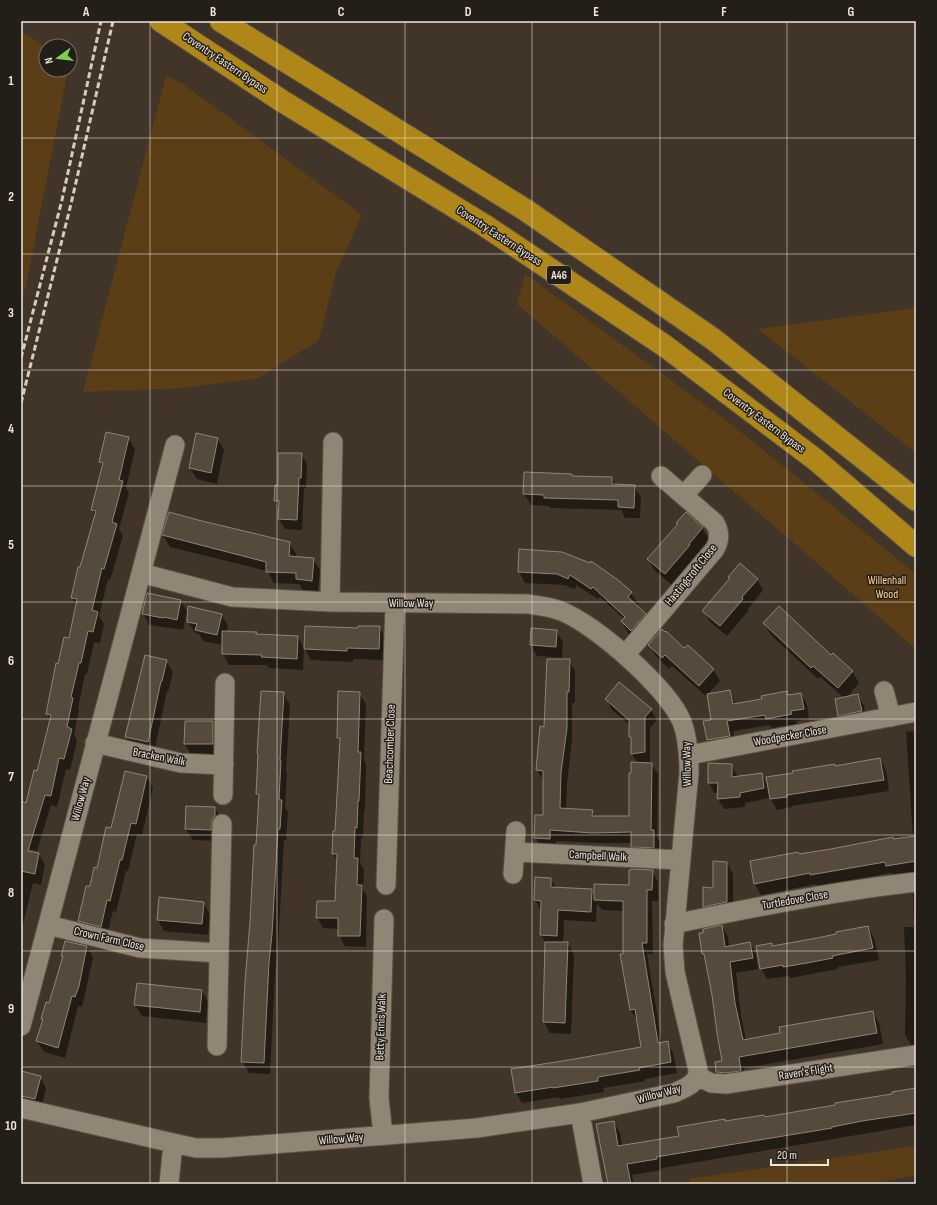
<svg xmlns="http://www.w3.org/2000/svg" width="937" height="1205" viewBox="0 0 937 1205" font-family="'Sofia Sans Condensed',sans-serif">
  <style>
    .green { fill: #5b3e16 }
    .shadow { fill: #0007; fill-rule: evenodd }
    .building { fill: #554a3c; stroke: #918476 }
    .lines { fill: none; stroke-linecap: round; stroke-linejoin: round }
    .street-casing { stroke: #5a5147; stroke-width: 21 }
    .highway-casing { stroke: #5a5147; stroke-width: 24 }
    .street { stroke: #918576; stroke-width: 19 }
    .highway { stroke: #af8718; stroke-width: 22 }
    .rail { stroke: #d4ccc3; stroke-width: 3; stroke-dasharray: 6 3; stroke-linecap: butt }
    .grid { fill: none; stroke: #eee7df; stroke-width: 1; stroke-opacity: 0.55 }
    .labels { text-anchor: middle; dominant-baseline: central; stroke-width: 3; stroke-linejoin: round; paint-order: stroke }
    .shield { fill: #231e18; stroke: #b1aba3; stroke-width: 1 }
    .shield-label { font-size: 11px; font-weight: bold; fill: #eee7df }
    .street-label { font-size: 12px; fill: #eee7df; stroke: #231e18 }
    .park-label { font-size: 12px; fill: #fdd29f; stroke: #231e18 }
    .neatline { fill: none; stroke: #eee7df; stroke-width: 1.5 }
    .grid-label { font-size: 13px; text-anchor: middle; font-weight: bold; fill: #eee7df }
  </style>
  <rect width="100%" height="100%" fill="#403528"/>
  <path class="green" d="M21,30L46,48V70H68L26,285L21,303Z
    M166,76L182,83L362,215L336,272L319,340L258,378L183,388L83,392Z
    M525,274L735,427L916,574V649L517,304Z
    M916,308V453L758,329Z
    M916,1146V1175L872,1184H690L689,1179Z"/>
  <path class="shadow" d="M128,438L135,449L126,488L129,493L119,529L123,536L110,580L108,579L99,616L104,624L100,643L94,642L87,674H85L78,708L79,710L74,734L77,741L70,770L66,769L57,807L51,805L37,851L21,847V802L27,804L38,772L51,720L47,714L58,665L70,640L77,606L72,598L96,516L92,510L103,468L100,462Z
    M217,438L224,450L217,484L197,479L190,468Z
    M301,454L307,464L306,488H304L302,530L285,529L279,519V509L275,501L279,486Z
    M525,473L572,475L573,477L612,478L616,485L634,486L641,497L640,518H625L621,510L551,508L549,506L531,505L524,494Z
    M686,513L702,528L709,539L695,556L696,557L672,585L655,571L648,559L678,524Z
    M163,535L289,542L296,554V557L313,559L320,570L318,591L303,590L299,584L274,583L267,571L170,547Z
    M520,550L631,593L638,604L636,606L645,614L651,626L638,641L628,633L622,622L624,619L600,597L598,599L576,585L575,589L564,585L525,583L519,571Z
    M757,579L763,590L748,609L749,610L727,636L710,622L704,611Z
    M181,601L187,612L183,630L149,625L143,613Z
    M221,614L228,626L226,632L256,633L257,635L298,637L304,648L303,670L269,668L267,665H229L223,654V645L203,641L199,634L195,633L188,622Z
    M764,624L832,657L852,671L859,683L846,698L858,695L864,706L867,722L845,726L839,715L844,698L820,677L818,679L771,635Z
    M379,627L386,638L385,660L353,659V662L311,660L305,649L359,629Z
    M556,631L563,642L562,658L537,656L531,645Z
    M649,645L684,650L713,669L720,681L706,696L672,666L669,669L656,656Z
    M569,660L575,671V703H572V739L567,784L566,810L592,811L595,817H630L637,763L632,754V740L630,737V725L612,710L606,699L651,710L657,720L650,728V762L658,774L657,837L660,842V858L638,857L632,846V843H598L556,841V849L541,848L535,837L544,816V781L537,770L545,728Z
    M166,661L173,672L168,692L167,691L154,753L133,748L126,737Z
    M730,691L736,705L763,700L787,692L789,696L801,694L807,704L809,719L796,721L797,724L772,728L770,725L733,731L735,746L713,750L708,740L704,722L712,720Z
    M283,693L290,705L286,770L287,772L285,808L288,812L286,840H284L278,946L275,975L270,1074L249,1073L242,1061L260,798L257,794L259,756L258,753Z
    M359,693L366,704L364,760L366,764L365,811H364L363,838H361L360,863L364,870L363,889L367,896L366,947L345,946L339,935V929L323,928L317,917L336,902L337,861L333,854L336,832L340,743L338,738Z
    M213,722L219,734V755H191L185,744Z
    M916,731V879L893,876L891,873L818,886L816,884L761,895L755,884L799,855L913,838L906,732Z
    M880,759L886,770L889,791L792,806V807L777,810L770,798L745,803V807L724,809L718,799V793H714L709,782L731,765L737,775V777L761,774L768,786L794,774L835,765V767Z
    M147,777L153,788L142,835L137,834L128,871H126L116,912L113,911L107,937L86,932L79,921L112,829Z
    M187,807L215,808L221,819L217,841L193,840L186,829Z
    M21,850L39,854L45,865L41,885L33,883L21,933Z
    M727,863L733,874V913L710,917L704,906Z
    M652,871L658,882V901H652L653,954H647L662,1043H667L673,1053L677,1073L645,1079V1081L603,1088L604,1092L560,1099L559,1097L522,1103L516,1093L643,1048L638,1020H637L630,1009L624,955V911L602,910L597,903L596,922L564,920L563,943H568L574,955L571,1034L550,1033L544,1022L546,944L541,935V910L535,900L551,879L556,888L591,890L595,898L630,886ZM600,899L628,900V902L600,901Z
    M913,894H916V1045L912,1046L905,1035L906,978L904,927H914Z
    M203,903L210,914L208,935L164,931L158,920Z
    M722,926L728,937L729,947L750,943L756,954L758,969L736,973L741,1015L746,1041L781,1034L873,1012L879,1023L883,1044L744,1068L746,1081L724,1083L717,1072L724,1062L706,959L703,954L700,934Z
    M868,927L874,938L879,960L838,967V969L790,978L789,976L767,979L761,968L771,944L773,947L837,935Z
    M87,947L93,958L82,1007L78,1006L65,1058L44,1052L37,1041L43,1021L42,1019L50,1004L63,957V956Z
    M202,990L208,1002L206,1023L142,1016L135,1005Z
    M21,1073L40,1077L46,1088L41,1110L21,1105Z
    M916,1090V1125L662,1168V1170L632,1175L634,1184H609L614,1122L620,1133L622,1146L680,1137L725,1122L765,1118Z"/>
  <path class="building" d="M106,432L129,437L119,480L123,481L112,522L117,524L104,569L102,568L92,610L98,612L93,632L88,631L81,663H79L71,697L73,698L67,727L72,729L64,759L59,758L51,796L45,795L28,851L39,853L35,874L21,871V801L26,803L34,770L37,771L51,715L46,714L56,663L58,664L64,637L69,638L77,599L71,598L78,567H80L96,511L91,510L103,463L99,462Z
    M196,433L218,438L211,473L189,468Z
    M278,453H302L301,478H299L297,520L278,519L279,501H274L275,485H278Z
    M524,472L572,474V476L612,477V484L635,485L634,508L618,507V500L544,498V495L523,494Z
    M169,512L198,520L290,542L289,556L314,558L312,581L296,579V573L266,572V562L162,535Z
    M686,512L703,527L689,544L690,545L665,574L647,559L678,524L676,523Z
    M519,549L562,552L590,563L591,561L618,580L632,592L628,597L646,614L631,631L621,621L625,617L593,587L591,589L570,575L568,579L557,574L518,572Z
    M740,563L758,579L742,597L743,599L720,626L702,611L730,578L728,577Z
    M147,593L181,600L177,620L164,617L163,618L142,614Z
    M188,606L222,614L217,635L195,630L197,624L187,622Z
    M779,606L831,655L833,653L853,671L838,688L813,666L811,668L763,623Z
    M305,626L358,628V626H380L379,649L347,648V651L304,649Z
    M531,628L557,630L556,647L530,645Z
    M662,629L665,632L666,631L684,648L688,645L714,669L699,686L665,655L662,658L648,645Z
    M222,631L257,632L256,634L298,636L297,659L261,657L262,655L222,654Z
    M145,655L167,660L162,681H161L148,742L125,737Z
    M547,659H570L569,692H567V728L561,772L560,808L593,810L592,816H629V773H631V762L652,763L651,830H654V848L631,847V832L592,833L550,830V839L534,838L535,815H543V771L536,770L540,726L544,727Z
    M619,682L652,709L645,717V752L631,754V737H629V720L605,699Z
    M730,690L733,704L762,699L761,696L787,691L788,695L801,693L804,709L791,711L792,714L766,719L765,715L727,721L730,736L707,740L703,721L711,720L707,694Z
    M261,691L284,692L280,760H281L279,800H282L280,829H278L272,934L269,963L264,1063L241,1062L245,982L250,922L254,845H256L259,794H256L258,754L257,753Z
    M338,691L360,692L358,752H361L359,801H358L357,828L355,827L354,858H358L357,885H362L360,936H338V918H316L317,901H335L337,854H332L333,831H335L338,777L340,738H337Z
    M858,694L862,711L838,716L835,699Z
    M185,721H213V744H184Z
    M880,758L884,780L787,795V797L770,799L766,777L793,773L792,771L835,764V766Z
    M708,763L732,764V777L762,773L764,788L740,793V797L717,799L718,783H708Z
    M125,771L147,776L136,824L131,823L122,860H120L110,901L107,900L101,927L78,921L86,886H90L94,867L97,868L106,827L111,828Z
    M186,806L215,807V816L212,819L211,830L185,829Z
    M916,836V861L886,866L885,862L810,875V873L754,884L750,861L798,852L799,854L831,849L893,837V839Z
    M713,861L727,862V902L703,907V887L713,888Z
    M631,869L653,870L652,890H647V943H642L658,1043L668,1041L671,1062L639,1068L640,1070L598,1077V1081L553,1088V1087L515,1093L511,1069L569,1060L641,1047L635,1009L630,1010L620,954H623V901L594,900V884L629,885V870H631Z
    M535,877L551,878V887L592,889L591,912L558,910L557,936L540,935L541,901L534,900Z
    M159,897L204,902L202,924L157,920Z
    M722,925L725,947L750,942L753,958L730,962L735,1003L743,1040L780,1033L779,1027L873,1011L877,1033L739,1057L741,1071L726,1073L716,1072L715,1062L722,1061L717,1033L712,995L704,954H702L699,933H703V929Z
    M868,926L873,948L832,956L833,958L807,963L783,967V965L760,969L756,946L772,943V946L817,938L836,934V932Z
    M65,941L87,946L79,986L75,997L72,996L58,1048L36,1041L43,1019H41L46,1002L49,1003L63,956H61Z
    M545,942H568L565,1023L543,1022Z
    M137,983L202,990L200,1012L134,1005Z
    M21,1071L41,1076L35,1099L21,1096Z
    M916,1088V1113L862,1121L832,1127V1128L656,1157L657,1159L627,1164L631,1184H608L596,1124L614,1121L618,1146L679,1136L677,1127L725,1119V1121L764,1115L765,1117L835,1105V1103L892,1094V1092Z"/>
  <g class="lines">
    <defs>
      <path id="street" d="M684,495L702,475
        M330,602L333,442
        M625,655L715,549C720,540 720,532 715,523L661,476
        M884,691L891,717
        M95,743L181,763L224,765
        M689,755L916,712
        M223,795L225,683
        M515,852L681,860
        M513,874L516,831
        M386,885L395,603
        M674,924C754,907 835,891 916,882
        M48,925L140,948L219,953
        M21,1026L175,445
        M217,1046L222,824
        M698,1076L711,1083L726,1084L916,1055
        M21,1108L173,1143L196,1148H222L477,1128L580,1113L674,1093C685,1088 699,1083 698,1070L675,972L673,945L689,773C689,755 688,738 682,722C668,688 595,624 561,611C551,607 540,606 528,604L330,602L232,597L141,573
        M580,1113L593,1184
        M383,1135L379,1098L384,919
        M169,1184L173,1143"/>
      <path id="highway" d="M161,21L282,101L484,225L665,346L816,460L916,546
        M221,21L524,209L713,339L916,500"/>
    </defs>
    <use href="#street" class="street-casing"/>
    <use href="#highway" class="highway-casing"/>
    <use href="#street" class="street"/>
    <use href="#highway" class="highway"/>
    <path class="rail" d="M21,358L62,200L101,21
      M21,403L71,204L113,21"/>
  </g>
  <path class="grid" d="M150,21V1184M277,21V1184M405,21V1184M532,21V1184M660,21V1184M787,21V1184M21,138H916M21,254H916M21,370H916M21,486H916M21,602H916M21,719H916M21,835H916M21,951H916M21,1067H916"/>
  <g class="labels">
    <rect class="shield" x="547" y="266" width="24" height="18" rx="3"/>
    <g class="shield-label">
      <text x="559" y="275">A46</text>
    </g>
    <g class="street-label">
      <text transform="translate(225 63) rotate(34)">Coventry Eastern Bypass</text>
      <text transform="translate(499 236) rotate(33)">Coventry Eastern Bypass</text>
      <text transform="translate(764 421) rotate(37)">Coventry Eastern Bypass</text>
      <text transform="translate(691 575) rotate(-51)">Hastingcroft Close</text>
      <text x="411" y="603">Willow Way</text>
      <text transform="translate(790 736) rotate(-10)">Woodpecker Close</text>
      <text transform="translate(390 744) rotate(-88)">Beachcomber Close</text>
      <text transform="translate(159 757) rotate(11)">Bracken Walk</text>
      <text transform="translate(687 764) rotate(-91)">Willow Way</text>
      <text transform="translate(81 799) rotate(-75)">Willow Way</text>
      <text transform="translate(598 856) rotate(3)">Campbell Walk</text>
      <text transform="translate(795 900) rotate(-10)">Turtledove Close</text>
      <text transform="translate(109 939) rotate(13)">Crown Farm Close</text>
      <text transform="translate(381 1027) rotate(-88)">Betty Ennis Walk</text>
      <text transform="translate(806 1072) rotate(-9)">Raven's Flight</text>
      <text transform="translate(659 1094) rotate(-15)">Willow Way</text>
      <text transform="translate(341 1139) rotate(-5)">Willow Way</text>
    </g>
    <g class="park-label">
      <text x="887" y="580">Willenhall<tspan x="887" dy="14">Wood</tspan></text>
    </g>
  </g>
  <rect width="937" height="1205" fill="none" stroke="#231e18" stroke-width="44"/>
  <g transform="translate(58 58) rotate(255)"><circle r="19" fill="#231e18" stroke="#746e68"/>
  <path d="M0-3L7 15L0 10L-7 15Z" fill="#7ad156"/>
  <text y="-6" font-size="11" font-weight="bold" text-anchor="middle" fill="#eee7df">N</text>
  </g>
  <path d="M771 1159v6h57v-6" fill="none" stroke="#eee7df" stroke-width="2"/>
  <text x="777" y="1159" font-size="12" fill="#eee7df" stroke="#231e18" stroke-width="3" paint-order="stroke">20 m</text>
  <rect x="22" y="22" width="893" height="1161" class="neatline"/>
  <g class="grid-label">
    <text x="86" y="16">A</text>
    <text x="213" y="16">B</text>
    <text x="341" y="16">C</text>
    <text x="468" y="16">D</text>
    <text x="596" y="16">E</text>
    <text x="724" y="16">F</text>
    <text x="851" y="16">G</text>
    <text x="11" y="85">1</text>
    <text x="11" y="201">2</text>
    <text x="11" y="317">3</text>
    <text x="11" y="433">4</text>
    <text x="11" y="549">5</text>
    <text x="11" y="665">6</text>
    <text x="11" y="781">7</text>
    <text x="11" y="897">8</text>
    <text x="11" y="1013">9</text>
    <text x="11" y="1130">10</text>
  </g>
</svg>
